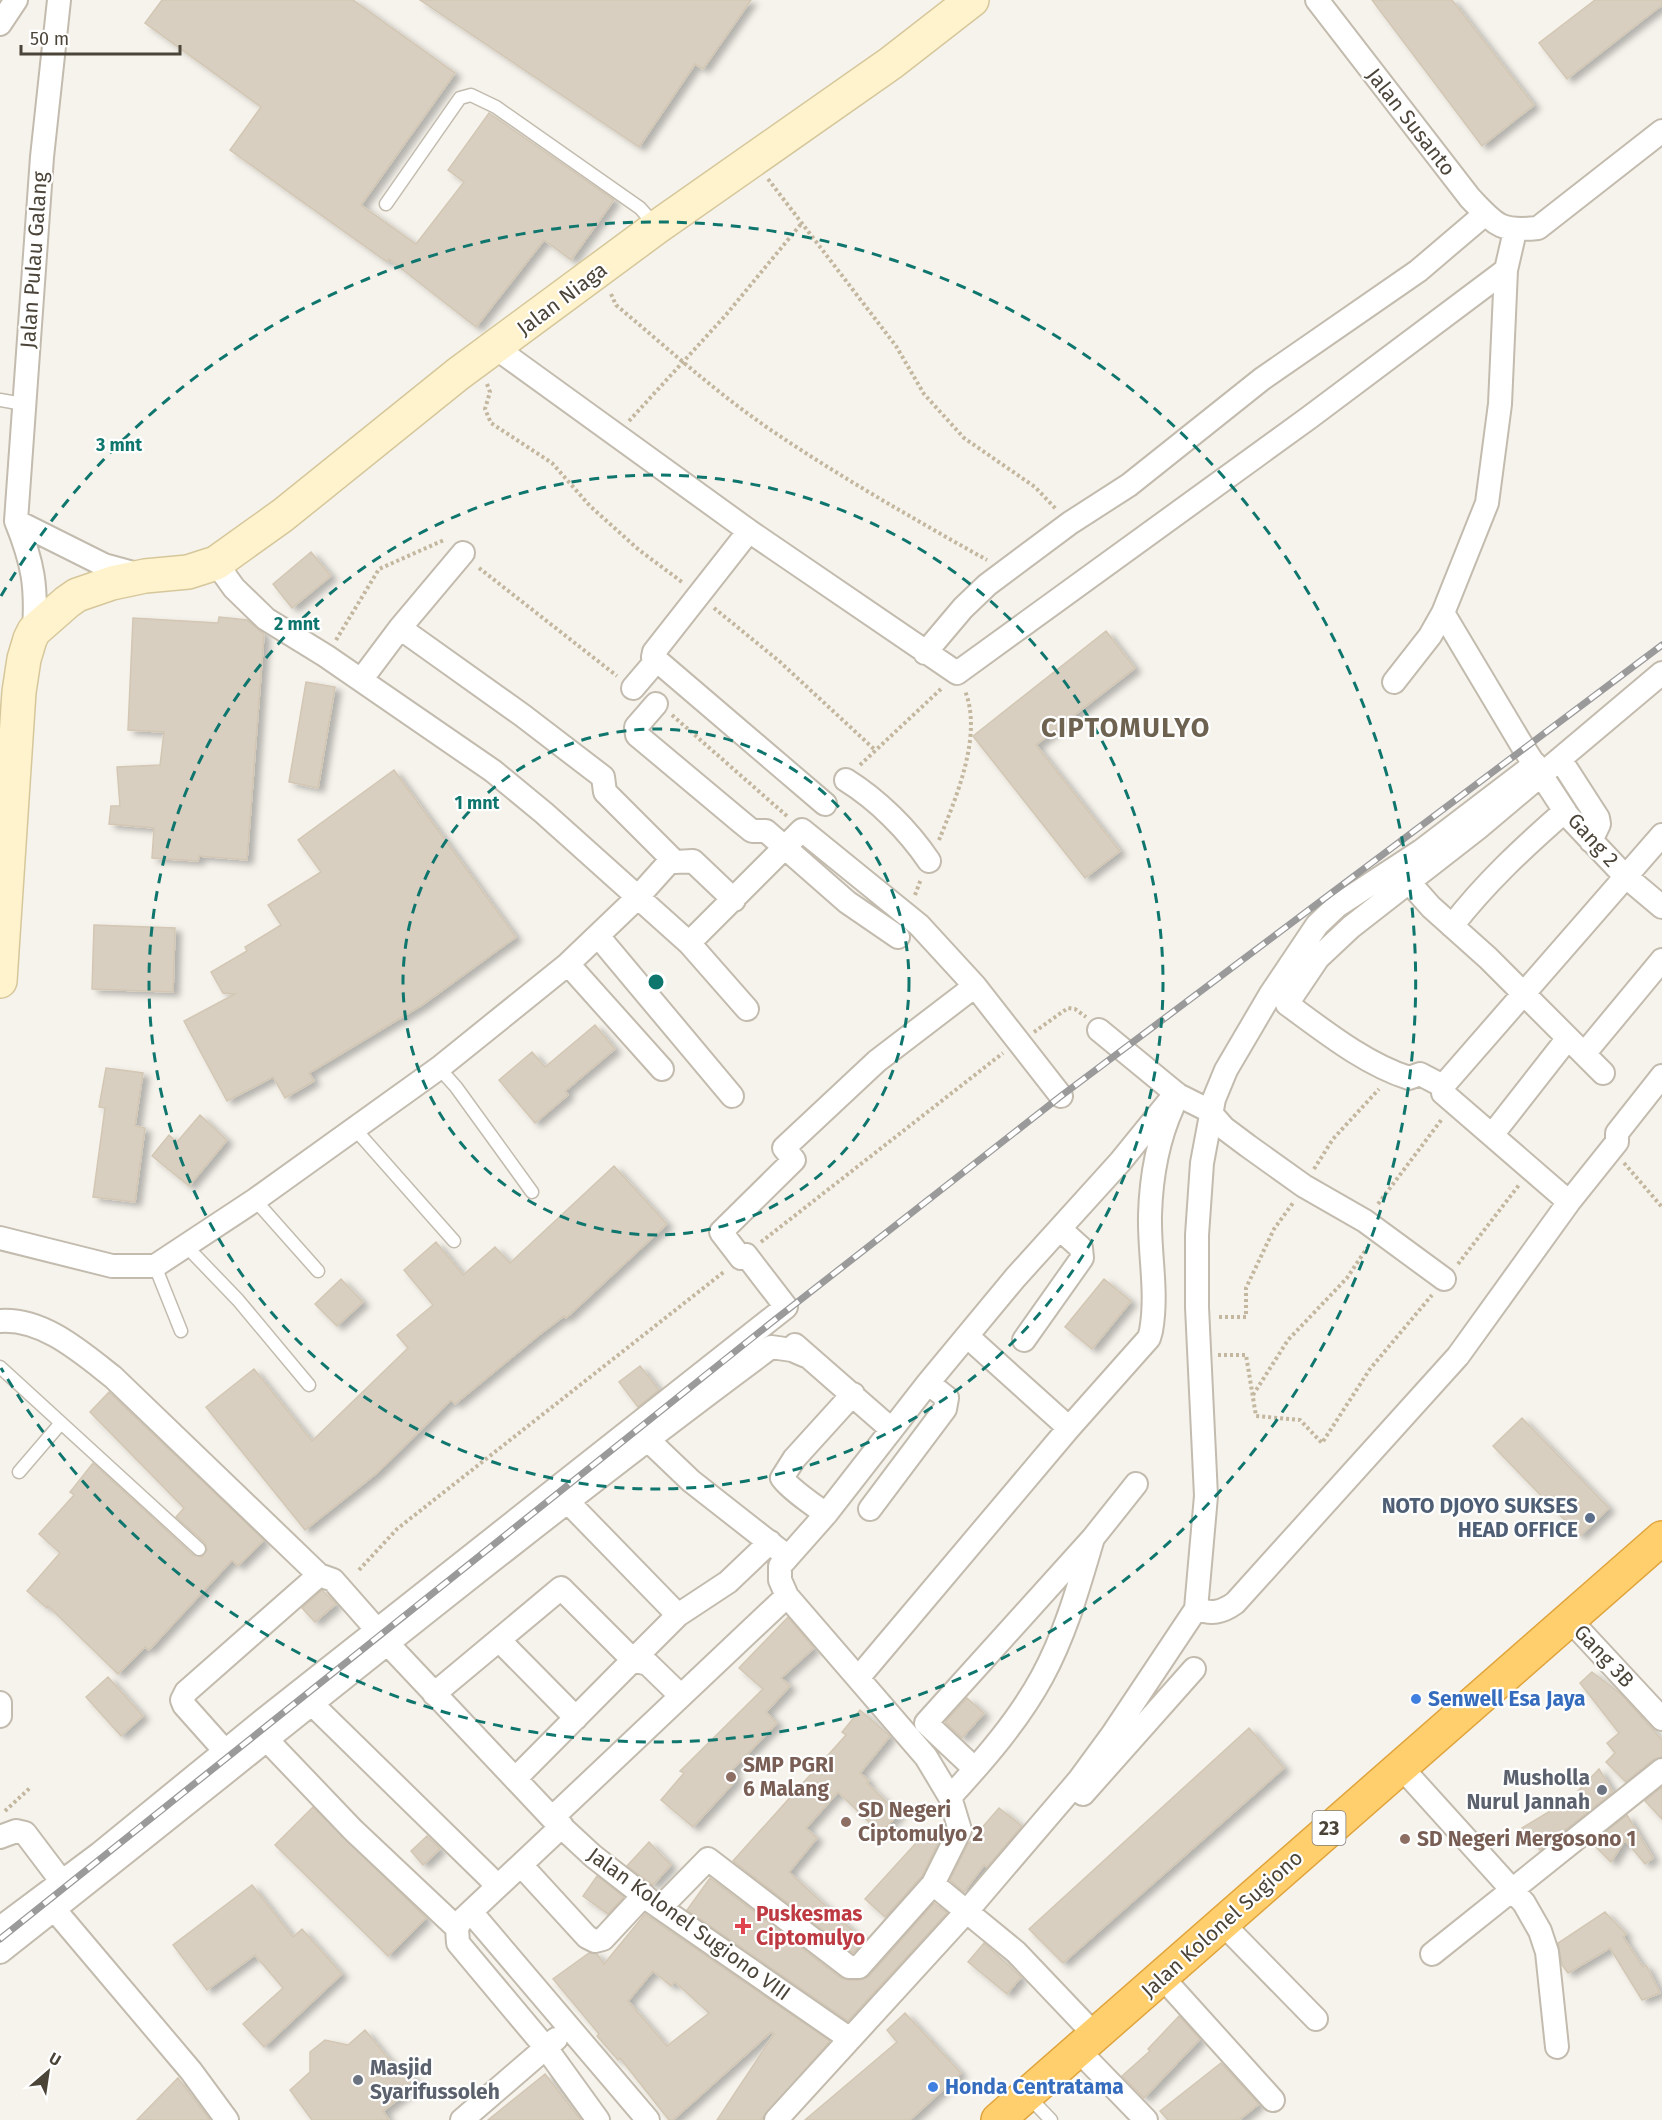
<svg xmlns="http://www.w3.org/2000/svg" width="1662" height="2120" viewBox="0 0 1662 2120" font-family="'Fira Sans',sans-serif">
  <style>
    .building { fill: #d8cfc1; stroke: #d3c7b4; stroke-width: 1.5; fill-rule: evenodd; filter: url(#shadow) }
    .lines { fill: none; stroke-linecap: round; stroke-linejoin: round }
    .lane-casing { stroke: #c2bbae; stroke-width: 15 }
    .street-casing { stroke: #c2bbae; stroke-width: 26 }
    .secondary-casing { stroke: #d6c79b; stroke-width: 36 }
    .highway-casing { stroke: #e0a43c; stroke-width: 36 }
    .path { stroke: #c4b79f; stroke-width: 4; stroke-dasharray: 3 3; stroke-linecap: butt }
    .lane { stroke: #fff; stroke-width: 12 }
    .street { stroke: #fff; stroke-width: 22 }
    .secondary { stroke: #fff3cd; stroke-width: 33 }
    .highway { stroke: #ffcf6e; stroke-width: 33 }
    .rail-casing { stroke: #9a9a9a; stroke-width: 7 }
    .rail { stroke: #fff; stroke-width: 4.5; stroke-dasharray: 14; stroke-linecap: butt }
    .ring { fill: none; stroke: #0f766e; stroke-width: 3; stroke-dasharray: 10 8 }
    .service-dot { fill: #5c6f8a; stroke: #fff; stroke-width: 2 }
    .shop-dot { fill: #3f7fe0; stroke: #fff; stroke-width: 2 }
    .education-dot { fill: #8d6e63; stroke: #fff; stroke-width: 2 }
    .worship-dot { fill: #6b7280; stroke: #fff; stroke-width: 2 }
    .health-dot { fill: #e0444e; stroke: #fff; stroke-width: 2 }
    .labels { text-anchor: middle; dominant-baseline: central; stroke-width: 4.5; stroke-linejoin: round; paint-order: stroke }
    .shield { fill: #fff; stroke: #817c74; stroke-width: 1.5 }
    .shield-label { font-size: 20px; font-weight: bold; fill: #4b4439 }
    .street-label { font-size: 21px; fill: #4b4439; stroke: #fff }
    .service-label { font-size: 21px; font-weight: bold; fill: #4e5e75; stroke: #fff; text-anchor: end }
    .shop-label { font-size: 21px; font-weight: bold; fill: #366cbe; stroke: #fff; text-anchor: start }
    .education-label { font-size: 21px; font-weight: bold; fill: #785e54; stroke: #fff; text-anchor: start }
    .worship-label { font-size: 21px; font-weight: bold; fill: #5b616d; stroke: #fff; text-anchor: end }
    .health-label { font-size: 21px; font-weight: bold; fill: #be3a42; stroke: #fff; text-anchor: start }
    .district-label { font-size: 27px; font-weight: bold; letter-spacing: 1.5px; fill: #6e6250; stroke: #fff }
    .centre { fill: #0f766e; stroke: #fff; stroke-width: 3 }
    .ring-label { font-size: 18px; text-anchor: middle; font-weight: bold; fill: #0f766e; stroke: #fff; stroke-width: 4.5; stroke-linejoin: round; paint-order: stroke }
  </style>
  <defs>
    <filter id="shadow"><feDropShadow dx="6" dy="4" stdDeviation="3" flood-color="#0004"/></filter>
  </defs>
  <rect width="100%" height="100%" fill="#f6f3ec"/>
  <path class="building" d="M162,0H353L455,73L361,205L416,244L464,182L448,170L489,113L614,200L571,260L544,240L476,327L389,259L387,262L230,150L261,107L145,23Z
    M420,0H751L703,69L695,64L639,147Z
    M1372,0H1452L1534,105L1482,146Z
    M1595,0H1662V5L1567,79L1539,43Z
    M311,552L331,576L292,608L273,584Z
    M219,617L247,620L264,634L247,860L199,856L198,861L152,858L154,828L109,824L111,806H120L117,767L160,765L164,732L128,730L133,618L218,623Z
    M1106,631L1135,668L1036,745L1120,851L1085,878L973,736Z
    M306,682L335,687L318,788L289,782Z
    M394,770L516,937L422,1005L309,1073L314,1081L285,1098L273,1077L227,1101L184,1021L235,994L223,993L211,972L247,951L245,947L281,925L268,905L321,872L298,840Z
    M94,925L175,928L173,992L92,989Z
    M595,1025L615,1049L565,1091L568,1095L535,1123L499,1080L532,1052L545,1067Z
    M106,1068L143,1073L135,1126L145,1128L135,1202L93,1197L105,1108L99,1107Z
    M200,1115L227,1140L189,1186L152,1156L169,1135L177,1142Z
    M614,1166L667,1224L566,1318L564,1316L539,1335L455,1404L451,1400L377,1473L305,1530L206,1407L254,1369L312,1441L408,1348L397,1335L433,1305L404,1270L436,1242L463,1275L495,1247L510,1263Z
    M341,1279L363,1302L337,1326L315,1304Z
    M1104,1279L1131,1301L1092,1349L1065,1327Z
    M640,1366L659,1390L638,1407L619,1382Z
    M109,1392L264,1540L238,1566L232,1560L149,1650L145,1647L118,1674L48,1606L47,1608L27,1591L60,1553L39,1534L74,1495L70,1492L93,1463L193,1555L202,1557L207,1550L205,1543L176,1517L184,1508L90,1412Z
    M1522,1418L1609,1508L1580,1536L1493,1446Z
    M322,1590L336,1604L315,1622L302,1608Z
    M788,1617L814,1648L781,1678L790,1686L766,1712L777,1723L733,1769L736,1780L693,1827L661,1800L684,1773L680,1771L763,1689L739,1668Z
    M1592,1672L1621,1694L1662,1740V1757L1654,1759L1626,1782L1606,1762L1615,1753L1607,1743L1619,1733L1580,1683Z
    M108,1677L143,1716L121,1736L86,1697Z
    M967,1698L984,1713L962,1738L945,1722Z
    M860,1710L890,1736L860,1773L869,1781L867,1783L899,1814L880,1833L838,1792L806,1828L817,1838L789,1872L864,1941L853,1953L733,1861L846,1735L842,1732Z
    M1249,1728L1284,1768L1063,1963L1029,1929Z
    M1599,1769L1613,1792L1540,1850L1522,1828L1552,1810L1588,1801L1578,1791Z
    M1662,1787V1819L1645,1801Z
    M313,1807L426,1918L388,1956L275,1845Z
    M999,1808L1022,1826L987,1867L984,1865L964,1892L950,1880L968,1844Z
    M1627,1815L1653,1858L1645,1864L1625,1840L1611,1862L1592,1843Z
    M926,1832L938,1843L922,1876L885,1917L865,1899Z
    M427,1836L440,1849L423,1865L411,1851Z
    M649,1842L671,1865L653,1885L627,1866Z
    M597,1876L624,1897L608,1914L583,1896Z
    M710,1878L841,1978L849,1980H859L869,1976L934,1903L947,1913L848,2021L687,1910Z
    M252,1885L293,1937L302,1929L342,1974L264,2047L243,2024L283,1988L255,1955L207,1990L173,1945Z
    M1605,1912L1626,1934L1623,1937L1643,1967L1646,1965L1660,1993L1642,2000L1610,1948L1568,1973L1562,1965L1558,1943Z
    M645,1914L830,2041L761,2120H717L774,2034L771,2032L673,2120H669L620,2058L618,2060L597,2036L599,2034L553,1979L589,1953L597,1954L604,1964ZM653,1971L671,1986L675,1982L709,2013L667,2046L628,2001Z
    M984,1943L1021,1977L1007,1994L968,1962Z
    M905,2013L961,2073L910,2120H805L897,2042L887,2030Z
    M1179,2016L1200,2039L1144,2098L1122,2076L1150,2051L1148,2049Z
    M365,2030L402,2075L408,2071L418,2084L383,2111L389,2120H312L290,2090L310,2072V2052L325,2040L348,2045Z
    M1221,2063L1259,2104L1239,2120H1168L1160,2111Z
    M545,2074L581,2120H488Z
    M178,2078L210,2120H137Z"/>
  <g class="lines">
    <defs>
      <path id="lane" d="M386,204L460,98L471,95L496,107L640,208L656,226
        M0,400L23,404
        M439,1068L456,1087L532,1192
        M354,1128L454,1241
        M255,1200L318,1271
        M186,1246L238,1300L309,1385
        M155,1266L181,1331
        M0,1367L199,1549
        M19,1472L61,1423
        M1027,2095L1051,2120"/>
      <path id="street" d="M1317,0L1470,198C1496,225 1499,232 1538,228L1662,131
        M0,24L16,0
        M496,348L749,531L957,673L1310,417L1506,270
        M16,521L104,565L137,574
        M749,531L654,652L653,657L825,804
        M463,553L400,628L522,715L603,777L605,792L675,862L693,861L734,900
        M216,563L234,588L266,619L326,656L493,771L544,813L689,943L747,1009
        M1443,613L1523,747L1568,816L1624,875L1662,907
        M34,631C37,586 33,563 16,521L42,157L59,0
        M925,653L963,608L987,585L1070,523L1129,485L1262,379L1418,271L1485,214
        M1662,673L1478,828L1351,927L1318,958L1287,1004C1324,1031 1365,1064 1409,1078L1420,1074L1443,1086L1662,835
        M361,680L400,628
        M1394,682L1430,636L1443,613L1487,503L1500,404L1506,270L1515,231
        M633,688L656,661
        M656,704L636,727L637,735L741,822L752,831H766L847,902L898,937
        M1560,759L1598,818L1599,824L1591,841
        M846,780C878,800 908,830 929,861
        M1408,881L1431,907L1488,958L1603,1073
        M1452,926C1485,883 1524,847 1565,811
        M598,936L732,1096
        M689,943L802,830L919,925L975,986L877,1061L784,1148L794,1160L721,1232L741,1258
        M568,964L662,1069
        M975,986L1061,1096
        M1099,1030L1178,1095L1208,1110L1224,1128L1248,1146L1304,1186L1365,1221L1444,1279
        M1584,1054L1662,960
        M1443,1086V1093L1569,1202
        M1492,1135L1568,1038
        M0,1238L112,1266H155L255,1200L439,1068L568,964L637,898L672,859
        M0,1321C43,1318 81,1352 113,1377L319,1575L333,1580L377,1630
        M1024,1340L1082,1258L1081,1248L1060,1229
        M795,1345L891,1429
        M1069,1428L1149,1338L1151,1331C1158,1292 1149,1254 1150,1215C1151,1179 1158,1139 1173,1106
        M647,1439L691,1481L788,1557
        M568,1502L678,1615L633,1660
        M870,1509L945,1409L947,1398L928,1383
        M826,1514C812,1504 791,1490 782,1478L794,1459L853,1394
        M1093,1538L1136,1484
        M1196,1609C1212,1614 1221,1613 1235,1603L1458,1356L1569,1202L1617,1142V1133L1662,1076
        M678,1615L728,1582L770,1542
        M1570,1620L1662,1719
        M500,1641L576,1718
        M387,1643L552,1818L593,1856L652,1902L850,2039
        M633,1660L648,1664L681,1696
        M859,1677L1069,1428L967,1336
        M434,1694L561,1588L633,1660L515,1779
        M0,1703V1716
        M312,1704L498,1886
        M267,1740L353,1830L457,1928L461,1921L562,1826
        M225,1751L184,1705L182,1700L186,1692L319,1575
        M1401,1767L1524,1903L1540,1931L1547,1952L1557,2047
        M1083,1794L1194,1669
        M950,1797C984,1760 1018,1721 1042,1677C1066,1633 1079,1585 1093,1538L926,1723L975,1769
        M552,1818L787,1596
        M0,1837L16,1831L25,1833L62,1882
        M521,1865L587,1937L595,1941L603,1939L644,1895
        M933,1884L1016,1952L1095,2035
        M661,1907L708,1859L849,1967H859L933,1884L960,1830L950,1797L926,1757L787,1596L780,1580V1566L826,1514L928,1383L1015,1278L1120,1162L1176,1093
        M54,1909L191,2071L227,2120
        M471,1912L648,2120
        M1223,1924L1316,2019
        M0,1928L99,1854L262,1721L786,1307L746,1255
        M457,1928L458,1943L546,2048L598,2120
        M0,1952C257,1750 509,1541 771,1347L792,1350L806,1356
        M1432,1954L1662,1770
        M1162,1977L1273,2100
        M1079,2051L1146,2120
        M462,2120L556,2039
        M776,2120L967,1911L1079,1780L1112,1735L1196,1609L1206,1496L1197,1307V1235L1202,1163L1214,1099L1226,1070L1270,995L1317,925L1337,906L1421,851L1535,764"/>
      <path id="secondary" d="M0,981L19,692L24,659L30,639L34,631L67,602L77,595L112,583L145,576L188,572L216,563L283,515L458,374L657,227L891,63L972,0"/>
      <path id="highway" d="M998,2120L1662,1538"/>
    </defs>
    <use href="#lane" class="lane-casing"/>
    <use href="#street" class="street-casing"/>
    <use href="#secondary" class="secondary-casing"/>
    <use href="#highway" class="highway-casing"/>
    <path class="path" d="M768,179L896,346L924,394L964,438L1035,487L1056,509
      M611,294L616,305C665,346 712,389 765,426C835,474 912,518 987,560
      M487,384L490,392L485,409L491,423L552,463L590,506L639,550L682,582
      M629,421L725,316L801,224
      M479,568L617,676
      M714,608L779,661L874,749
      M336,640L379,569L444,540
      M672,715L788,817
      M860,765L942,688
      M939,840C956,798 983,735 965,691
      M915,895L921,879
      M1034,1032L1068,1008L1075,1009L1086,1017
      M1624,1163L1662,1207
      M1314,1169L1333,1139L1379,1089
      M1378,1204L1442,1119
      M761,1242L1003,1053
      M1458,1264L1519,1185
      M1219,1317H1246V1288L1274,1229L1293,1203
      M1218,1355H1246L1256,1416L1300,1420L1322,1443L1370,1369L1432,1295
      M1253,1395L1288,1340L1347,1278L1367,1248
      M359,1570L397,1529L725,1271
      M5,1811L31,1787"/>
    <use href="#lane" class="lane"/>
    <use href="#street" class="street"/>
    <use href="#secondary" class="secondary"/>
    <use href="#highway" class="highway"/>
    <defs>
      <path id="rail" d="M0,1939L772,1322L1061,1096L1662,645"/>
    </defs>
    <use href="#rail" class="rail-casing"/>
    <use href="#rail" class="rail"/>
  </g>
  <g class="ring">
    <circle cx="656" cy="982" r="253"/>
    <circle cx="656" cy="982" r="507"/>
    <path d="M1 596A760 760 0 1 1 1 1368"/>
  </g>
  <circle class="service-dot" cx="1590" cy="1518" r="6"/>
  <g class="shop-dot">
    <circle cx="1416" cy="1699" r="6"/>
    <circle cx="933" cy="2087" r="6"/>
  </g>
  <g class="education-dot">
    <circle cx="731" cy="1777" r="6"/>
    <circle cx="846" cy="1822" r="6"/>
    <circle cx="1405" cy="1839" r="6"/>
  </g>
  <g class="worship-dot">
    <circle cx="1602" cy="1790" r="6"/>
    <circle cx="358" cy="2080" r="6"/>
  </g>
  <path class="health-dot" d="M740 1917h6v6h6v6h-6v6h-6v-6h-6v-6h6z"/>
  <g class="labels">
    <rect class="shield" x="1312.5" y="1811" width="33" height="34" rx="4.5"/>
    <g class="shield-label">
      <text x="1329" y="1828">23</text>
    </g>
    <g class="street-label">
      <text transform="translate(1411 122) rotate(52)">Jalan Susanto</text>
      <text transform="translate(34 260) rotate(-86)">Jalan Pulau Galang</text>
      <text transform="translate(562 299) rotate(-37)">Jalan Niaga</text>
      <text transform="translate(1593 840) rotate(48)">Gang 2</text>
      <text transform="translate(1604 1656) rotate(47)">Gang 3B</text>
      <text transform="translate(689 1924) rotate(36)">Jalan Kolonel Sugiono VIII</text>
      <text transform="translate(1222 1924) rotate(-42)">Jalan Kolonel Sugiono</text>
    </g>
    <g class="service-label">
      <text x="1578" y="1506">NOTO DJOYO SUKSES<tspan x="1578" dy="24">HEAD OFFICE</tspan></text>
    </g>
    <g class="shop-label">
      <text x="1428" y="1699">Senwell Esa Jaya</text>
      <text x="945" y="2087">Honda Centratama</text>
    </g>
    <g class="education-label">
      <text x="743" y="1765">SMP PGRI<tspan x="743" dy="24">6 Malang</tspan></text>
      <text x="858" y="1810">SD Negeri<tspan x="858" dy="24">Ciptomulyo 2</tspan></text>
      <text x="1417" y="1839">SD Negeri Mergosono 1</text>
    </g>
    <g class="worship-label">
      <text x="1590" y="1778">Musholla<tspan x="1590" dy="24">Nurul Jannah</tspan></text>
      <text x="370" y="2068" text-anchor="start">Masjid<tspan x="370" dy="24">Syarifussoleh</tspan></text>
    </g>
    <g class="health-label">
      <text x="756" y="1914">Puskesmas<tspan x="756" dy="24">Ciptomulyo</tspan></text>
    </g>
    <g class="district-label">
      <text x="1126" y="728">CIPTOMULYO</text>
    </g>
  </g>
  <circle cx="656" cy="982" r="9" class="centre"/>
  <g class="ring-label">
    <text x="119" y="451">3 mnt</text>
    <text x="297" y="630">2 mnt</text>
    <text x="477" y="809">1 mnt</text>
  </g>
  <g transform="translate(48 2072) rotate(29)" stroke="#ffffff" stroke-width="4.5" paint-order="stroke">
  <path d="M0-4.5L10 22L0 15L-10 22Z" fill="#4b4439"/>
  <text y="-9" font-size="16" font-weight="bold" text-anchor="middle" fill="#4b4439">U</text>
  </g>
  <path d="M21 45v9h159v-9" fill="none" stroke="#4b4439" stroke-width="3"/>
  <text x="30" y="45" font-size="18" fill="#4b4439" stroke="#ffffff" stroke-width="4.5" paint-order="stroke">50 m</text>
</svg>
